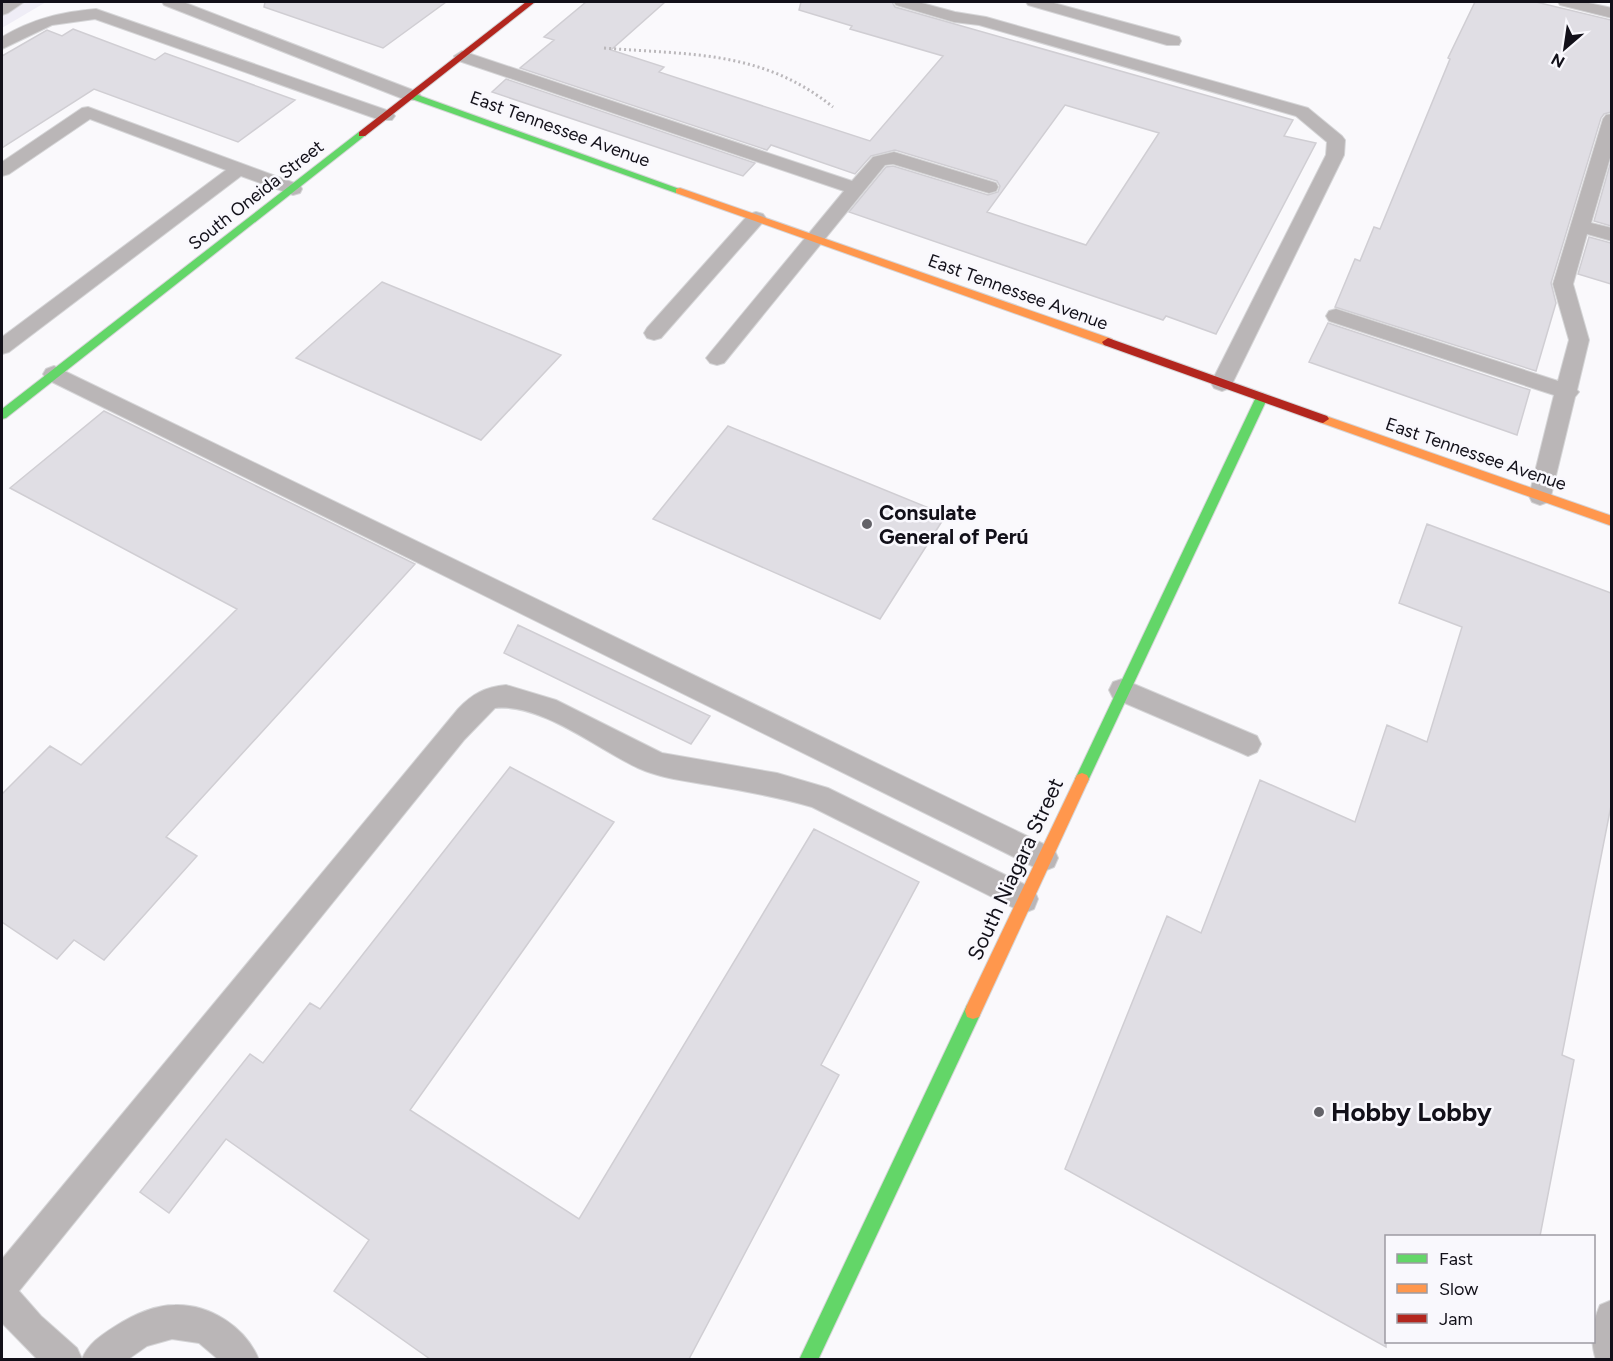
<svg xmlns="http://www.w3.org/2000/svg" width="1613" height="1361" viewBox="0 0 1613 1361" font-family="Figtree,sans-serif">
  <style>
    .built { fill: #efedf6 }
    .building { fill: #e0dee4; stroke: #d0ced3; stroke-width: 1.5; fill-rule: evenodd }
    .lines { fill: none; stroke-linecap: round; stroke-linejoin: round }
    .lane-casing { stroke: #d5d5d7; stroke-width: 2 }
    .fast-casing { stroke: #d5d5d7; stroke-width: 2 }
    .slow-casing { stroke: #d5d5d7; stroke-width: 2 }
    .jam-casing { stroke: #d5d5d7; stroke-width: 2 }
    .path { stroke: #bbb8bb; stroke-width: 3; stroke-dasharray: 2 3; stroke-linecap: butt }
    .lane { fill: #bab6b7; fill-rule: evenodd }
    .fast { fill: #63d668; fill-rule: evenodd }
    .slow { fill: #ff974d; fill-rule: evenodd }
    .jam { fill: #b3261e; fill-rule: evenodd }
    .poi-dot { fill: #636268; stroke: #f9f8fd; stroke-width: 2 }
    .labels { text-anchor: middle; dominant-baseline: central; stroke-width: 5; stroke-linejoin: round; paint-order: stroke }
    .far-street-label { font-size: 18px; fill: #121019; stroke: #f9f8fd }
    .poi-label { font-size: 21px; font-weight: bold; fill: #121019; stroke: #f9f8fd; text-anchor: start }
    .street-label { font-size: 21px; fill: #121019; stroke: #f9f8fd }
    .near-poi-label { font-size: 26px; font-weight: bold; fill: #121019; stroke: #f9f8fd; text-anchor: start }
  </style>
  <rect width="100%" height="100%" fill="#faf9fc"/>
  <path class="built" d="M2,2H46L2,28Z"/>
  <path class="building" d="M265,2H446L383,48L264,7Z
    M586,2H665L611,50L664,67L659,72L870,141L943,56L850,29L852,26L799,10L801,2H892L895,7L1293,120L1284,136L1316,143L1216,334L1166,316L1163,320L849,212L886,167L893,166L988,195L998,192L1000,186L997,181L895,150L871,156L855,174L771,145L767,150L520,68L554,40L544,37ZM1065,105L1159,133L1086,245L987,212Z
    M1475,2H1536L1611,20V112L1604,114L1601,118L1551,283L1556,303L1536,371L1335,307L1355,259L1360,261L1374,227L1380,229L1450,59L1448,58Z
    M73,29L155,60L165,53L295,100L238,142L94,89L2,148V56L47,30L62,36Z
    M506,79L755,163L743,176L492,92Z
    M1611,161V226L1594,221Z
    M1589,237L1611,243V284L1578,274Z
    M382,282L561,355L481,440L296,358Z
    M1328,323L1530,390L1517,435L1309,362Z
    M104,411L415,564L166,837L197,856L104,960L74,940L57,959L2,922V794L50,746L81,765L237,609L10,488Z
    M728,426L946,515L880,619L653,519Z
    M1427,524L1611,593V806L1562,1055L1574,1060L1540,1236H1386V1347L1065,1169L1167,916L1201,933L1260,780L1355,822L1387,725L1427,742L1462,627L1399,603Z
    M518,625L710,716L691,744L504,653Z
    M510,767L614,822L410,1110L579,1219L814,829L919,882L821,1065L839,1075L689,1359H430L334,1291L369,1240L226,1139L169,1213L140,1192L250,1054L263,1063L310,1003L320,1009Z"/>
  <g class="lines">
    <defs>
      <path id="lane" d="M5,2H24L8,13L2,15V4Z
        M162,2H183L418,92L421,96L418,100H406L164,5Z
        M894,2H918L955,12L986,17L1308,108L1342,136L1345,140L1344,155L1230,388L1222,391L1214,388L1211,383L1326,155L1327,142L1296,116L979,25L954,22L896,5Z
        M1026,2H1050L1179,37L1181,41L1179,45H1167L1028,5Z
        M1558,2H1584L1612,8V18L1560,5Z
        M96,9L392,112L395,116L392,120H380L95,19L52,25L2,49V37C32,19 61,12 96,9Z
        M462,51L852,181L873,157L894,152L996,183L998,187L996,191L989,193L893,164L885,165L724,363L717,365L710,363L706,358L710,353L844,191L456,60L454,56Z
        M88,107L300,185L302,189L300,193L293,195L241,176L9,352L2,354V337L226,170L90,119L9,174L2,176V162L82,108Z
        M1612,114V151L1591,223L1612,228V241L1587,234L1573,284L1589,340L1577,390L1579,392L1575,397L1551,496L1548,502L1540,505L1532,502L1529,496L1554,395L1329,321L1326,316L1329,311L1336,309L1558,381L1569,340L1553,284L1603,119L1606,115Z
        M756,212L763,214L766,218L763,222L661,338L654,340L647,338L644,333L647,328L749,214Z
        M54,366L1054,849L1058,858L1054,867L1044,871L1034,867L46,379L43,374L46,369Z
        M1122,679L1257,736L1261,744L1257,752L1248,756L1239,752L1113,698L1109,690L1113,682Z
        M506,685L556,700L662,753L777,773L828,788L1034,889L1038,899L1034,909L1024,913L812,807C778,797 744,791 709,785C685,781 660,778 638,768C597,749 541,703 495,708L464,740L19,1291L41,1316L77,1348L82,1359C88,1344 100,1336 114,1327C131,1316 154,1305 175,1305C210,1304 246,1327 259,1360H219L199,1343L172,1339L147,1346L127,1360H38L2,1323V1259L458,709C472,694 485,687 506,685Z
        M1612,1300V1360H1596C1590,1342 1592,1323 1600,1305Z"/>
      <path id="fast" d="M409,94H415L685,191L684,193H676L409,98Z
        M359,132L367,134L6,418L2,419V409Z
        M1262,393L1268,397L1087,783L1082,785L1077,783L1075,779L1077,775L1256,397Z
        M973,1003L979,1005L981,1011L979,1017L818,1360H799L967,1005Z"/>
      <path id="slow" d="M680,188L1112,339L1114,342L1108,346L1104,345L676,193V189Z
        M1323,415L1612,516V526L1319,422L1317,419L1319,416Z
        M1082,773L1087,775L1089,779L979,1017L973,1019L967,1017L965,1011L967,1005L1077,775Z"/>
      <path id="jam" d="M526,2H535L365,136H359V132Z
        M1108,338L1327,416L1329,419L1323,423L1319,422L1104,345L1102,342Z"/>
    </defs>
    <use href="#lane" class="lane-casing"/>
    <use href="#fast" class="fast-casing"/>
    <use href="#slow" class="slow-casing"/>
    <use href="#jam" class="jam-casing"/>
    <path class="path" d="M604,48C690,55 762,50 833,107"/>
    <use href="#lane" class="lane"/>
    <use href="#fast" class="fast"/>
    <use href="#slow" class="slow"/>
    <use href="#jam" class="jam"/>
  </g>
  <g class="poi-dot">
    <circle cx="867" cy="524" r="6"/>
    <circle cx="1319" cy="1112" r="6"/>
  </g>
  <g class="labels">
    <g class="far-street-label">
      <text transform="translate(560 129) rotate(20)">East Tennessee Avenue</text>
      <text transform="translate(256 195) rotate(-38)">South Oneida Street</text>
      <text transform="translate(1018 292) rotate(20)">East Tennessee Avenue</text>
      <text transform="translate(1476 454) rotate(19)">East Tennessee Avenue</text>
    </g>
    <g class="poi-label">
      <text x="879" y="512">Consulate<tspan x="879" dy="24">General of Perú</tspan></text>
    </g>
    <g class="street-label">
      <text transform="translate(1015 869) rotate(-65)">South Niagara Street</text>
    </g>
    <g class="near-poi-label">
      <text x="1331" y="1112">Hobby Lobby</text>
    </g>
  </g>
  <rect width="1613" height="1361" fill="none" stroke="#121019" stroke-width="6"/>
  <rect x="1385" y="1235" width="210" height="108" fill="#f9f8fd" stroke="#9d9ba2" stroke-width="1.5"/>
  <rect x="1397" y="1254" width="30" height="9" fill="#63d668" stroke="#9d9ba2" stroke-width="1.5"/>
  <text x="1439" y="1265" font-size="18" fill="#121019">Fast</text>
  <rect x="1397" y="1284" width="30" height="9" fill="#ff974d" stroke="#9d9ba2" stroke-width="1.5"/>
  <text x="1439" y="1295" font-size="18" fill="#121019">Slow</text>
  <rect x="1397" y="1314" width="30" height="9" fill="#b3261e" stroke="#9d9ba2" stroke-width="1.5"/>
  <text x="1439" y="1325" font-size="18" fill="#121019">Jam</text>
  <g transform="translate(1565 48) rotate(209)" stroke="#f9f8fd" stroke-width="4.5" paint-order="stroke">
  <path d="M0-4.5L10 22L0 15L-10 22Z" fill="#121019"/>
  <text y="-9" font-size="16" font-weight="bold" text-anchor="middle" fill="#121019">N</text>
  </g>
</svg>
